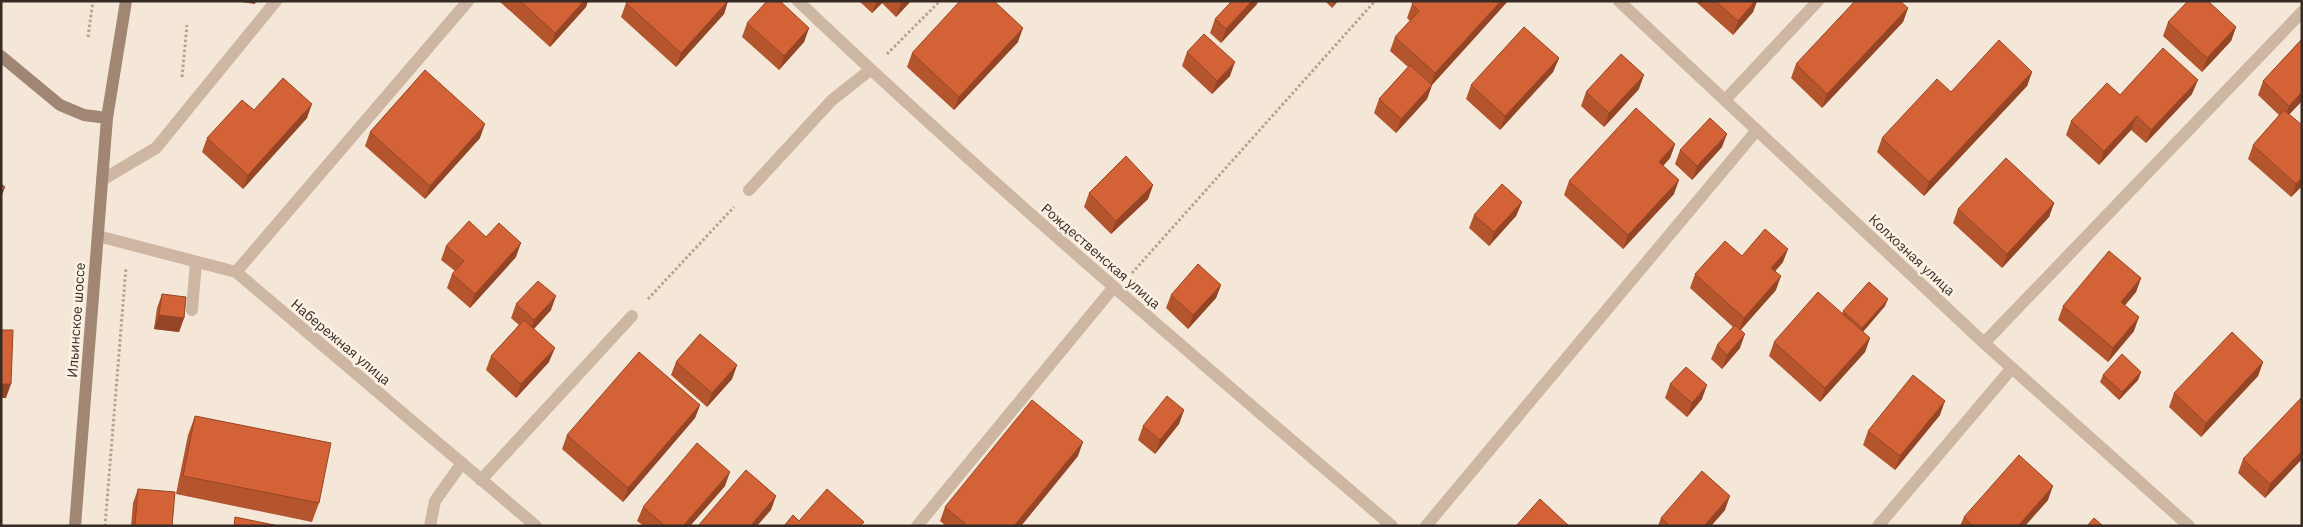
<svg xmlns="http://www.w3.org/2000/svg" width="2303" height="527" viewBox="0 0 2303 527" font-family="'IBM Plex Sans',sans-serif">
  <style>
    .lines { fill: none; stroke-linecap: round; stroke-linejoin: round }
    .path { stroke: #b9a18c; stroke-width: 3; stroke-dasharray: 2.5 2.5; stroke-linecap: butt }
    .lane { stroke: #cdb7a2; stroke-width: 12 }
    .street { stroke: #cdb7a2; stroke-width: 12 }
    .secondary { stroke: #a08673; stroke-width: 12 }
    .wall { fill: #b5552e }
    .shaded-wall { fill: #944526 }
    .building { fill: #d36336; stroke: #944526 }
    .labels { text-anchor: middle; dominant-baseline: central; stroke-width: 5; stroke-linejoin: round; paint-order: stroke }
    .street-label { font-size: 14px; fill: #362b25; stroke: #fbf1e4 }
  </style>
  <rect width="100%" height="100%" fill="#f4e7d7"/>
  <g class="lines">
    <path class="path" d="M88,37L93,1
      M887,54L940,1
      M182,77L187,25
      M1132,273L1375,1
      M648,299L734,207
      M105,526L126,267"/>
    <path class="lane" d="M1725,100L1818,1
      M749,190L832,100L870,70
      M236,272L468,1
      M192,310L196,262
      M1984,343L2302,12
      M481,480L632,316
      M430,526L435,501L462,463
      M917,526L1113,288
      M1426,526L1757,130
      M1878,526L2012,368"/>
    <path class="street" d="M798,1C989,183 1191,354 1392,526
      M1619,1L1984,343L2189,526
      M102,180L156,148L276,1
      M98,236L236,272L536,526"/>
    <path class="secondary" d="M1,56L60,105L84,115L107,118
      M75,526L107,118L126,1"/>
  </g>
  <path class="wall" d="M499,1H588L586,7L550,47Z
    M628,1H728L724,14L676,67L621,17L626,3Z
    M859,1H911L896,17L882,3L872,13Z
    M1232,1H1258L1257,4L1221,43L1210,33L1215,19Z
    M1325,1H1338L1332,8Z
    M1414,1H1508L1432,85L1427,99L1396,133L1374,113L1379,99L1408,67L1390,51L1395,37L1410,21L1407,18L1412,4Z
    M1695,1H1757L1753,12L1733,35Z
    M1908,8L1903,22L1822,108L1791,78L1796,64Z
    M2168,22L2236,27L2231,41L2202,72L2163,36Z
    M747,23L809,28L804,42L779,70L742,37Z
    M2302,39V101L2289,114L2302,186L2291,197L2248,159L2253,145L2279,115L2258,95L2263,81Z
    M1018,42L954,110L907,67L912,53Z
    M1187,52L1230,76L1212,94L1182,66Z
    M1559,58L1553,72L1500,130L1466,99L1471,85Z
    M2032,72L2027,86L1924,196L1877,152L1882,138L1951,92Z
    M1639,89L1604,127L1581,106L1586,92Z
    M2192,94L2146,143L2131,130L2099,165L2066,135L2071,121L2120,95Z
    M254,110L307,118L243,189L202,152L207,138Z
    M370,132L480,138L425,199L365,146Z
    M1675,144L1670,158L1663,166L1674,194L1623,249L1564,195L1569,181Z
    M1722,147L1692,180L1675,164L1680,150Z
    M1153,185L1148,199L1111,234L1084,207L1089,193Z
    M1522,202L1516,216L1489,246L1469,228L1474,215Z
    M2054,203L2049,217L2002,268L1953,223L1958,209Z
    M486,237L516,257L470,308L447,288L452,274L455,271L441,260L446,246Z
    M1742,256L1783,262L1775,271L1776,290L1740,330V348L1722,369L1711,359L1717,345L1733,327L1690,288L1695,274Z
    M2141,278L2136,292L2125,305L2134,331L2108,362L2058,320L2063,306Z
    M1221,285L1216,298L1188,329L1166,308L1171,295Z
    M162,294L184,318L179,332L154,329L157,308Z
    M516,304L551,310L534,329L549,362L516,398L486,370L491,356L519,325L511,318Z
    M1885,306L1863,332L1870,338L1865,352L1820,402L1769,356L1774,342L1842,314L1843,311Z
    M676,362L737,365L732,379L707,407L671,375Z
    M2263,362L2258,376L2201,437L2169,407L2174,393Z
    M2141,372L2138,380L2119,400L2100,382L2103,375Z
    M1670,384L1702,399L1687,417L1665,398Z
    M700,405L695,418L623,502L562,449L567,435Z
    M1184,410L1179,424L1155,454L1138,440L1143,426Z
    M1940,415L1895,470L1863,445L1868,431Z
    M195,416L319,503L312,522L176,494L188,435Z
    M1078,456L1021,526H946L940,521L945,507Z
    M2243,459H2302L2265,498L2238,473Z
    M725,486L690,526H644L637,521L643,507Z
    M138,489L172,526H131L133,503Z
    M2048,500L2025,526H1960L1964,517Z
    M1725,510L1711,526H1658L1661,518Z"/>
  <path class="shaded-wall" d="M235,1H256L255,4Z
    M584,1H588L586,7L550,47L555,33Z
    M728,1L724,14L676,67L681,53Z
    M877,1H883L882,3L872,13Z
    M903,1H911L896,17L901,3Z
    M1252,1H1258L1257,4L1221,43L1226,29Z
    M1335,1H1338L1332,8Z
    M1501,1H1508L1430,87L1435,73Z
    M1755,1H1757L1753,12L1733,35L1738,21Z
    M1908,8L1903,22L1822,108L1827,94Z
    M2236,27L2231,41L2202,72L2207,58Z
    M809,28L804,42L779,70L784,56Z
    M1023,28L1018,42L954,110L959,97Z
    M1559,58L1553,72L1500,130L1505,116Z
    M1235,62L1230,76L1212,94L1217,81Z
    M2032,72L2027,86L1924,196L1929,182Z
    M1644,75L1639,89L1604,127L1609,113Z
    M2198,80L2192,94L2146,143L2151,130Z
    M1432,85L1427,99L1396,133L1401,119Z
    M2302,92V101L2284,120L2289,106Z
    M312,104L307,118L243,189L248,175Z
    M2137,116L2131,130L2099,165L2104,151Z
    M485,124L480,138L425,199L430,186Z
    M1727,134L1722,147L1692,180L1697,166Z
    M1675,144L1670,158L1654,176L1659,162Z
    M2302,177V186L2291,197L2296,184Z
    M1679,180L1674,194L1623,249L1628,235Z
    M1153,185L1148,199L1111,234L1116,221Z
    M5,187L1,198V192Z
    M1522,202L1516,216L1489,246L1494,232Z
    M2054,203L2049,217L2002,268L2007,254Z
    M521,243L516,257L470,308L475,294Z
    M1788,249L1783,262L1766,282L1771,268Z
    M1781,276L1776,290L1739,332L1744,318Z
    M2141,278L2136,292L2116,316L2121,302Z
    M1221,285L1216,298L1188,329L1193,315Z
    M556,296L551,310L529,334L534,320Z
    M1888,299L1885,306L1860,335L1862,328Z
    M159,315L184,318L179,332L154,329Z
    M2139,317L2134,331L2108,362L2113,348Z
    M1745,334L1740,348L1722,369L1727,355Z
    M1870,338L1865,352L1820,402L1825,388Z
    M555,348L549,362L516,398L521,384Z
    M2263,362L2258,376L2201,437L2206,423Z
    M737,365L732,379L707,407L712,393Z
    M2141,372L2138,380L2119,400L2122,392Z
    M1,384H11L6,398H1Z
    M1707,385L1702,399L1687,417L1692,403Z
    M1945,401L1940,415L1895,470L1900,456Z
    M700,405L695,418L623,502L628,488Z
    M1184,410L1179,424L1155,454L1160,440Z
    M1083,442L1078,456L1021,526H1014Z
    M2302,451V459L2265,498L2270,484Z
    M730,472L725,486L690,526H683Z
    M2053,486L2048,500L2025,526H2018Z
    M776,496L771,510L757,526H750Z
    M1730,496L1725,510L1711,526H1704Z"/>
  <path class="building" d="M520,1H584L555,33Z
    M628,1H728L681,53L626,3Z
    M767,1H780L809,28L784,56L747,23Z
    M960,1H994L1023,28L959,97L912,53Z
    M1232,1H1252L1226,29L1215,19Z
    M1414,1H1501L1435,73L1395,37L1419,11L1412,4Z
    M1715,1H1755L1738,21Z
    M1855,1H1900L1908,8L1827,94L1796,64Z
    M2188,1H2208L2236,27L2207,58L2168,22Z
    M1524,27L1559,58L1505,116L1471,85Z
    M1204,34L1235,62L1217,81L1187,52Z
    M2302,39V92L2289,106L2263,81Z
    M1999,40L2032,72L1929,182L1882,138L1937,79L1951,92Z
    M2163,48L2198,80L2151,130L2137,116L2104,151L2071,121L2107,83L2120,95Z
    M1621,54L1644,75L1609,113L1586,92Z
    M1410,65L1432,85L1401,119L1379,99Z
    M425,70L485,124L430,186L370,132Z
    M283,78L312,104L248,175L207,138L242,100L254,110Z
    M1636,108L1675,144L1659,162L1679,180L1628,235L1569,181Z
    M2284,110L2302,125V177L2296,184L2253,145Z
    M1710,118L1727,134L1697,166L1680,150Z
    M1126,156L1153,185L1116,221L1089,193Z
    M2006,158L2054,203L2007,254L1958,209Z
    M1,184L5,187L1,192Z
    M1502,184L1522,202L1494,232L1474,215Z
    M469,221L486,237L499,223L521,243L475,294L452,274L464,261L446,246Z
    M1765,229L1788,249L1771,268L1781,276L1744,318L1695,274L1725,241L1742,256Z
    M2109,251L2141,278L2121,302L2139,317L2113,348L2063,306Z
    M1198,264L1221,285L1193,315L1171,295Z
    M538,281L556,296L534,320L516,304Z
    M1869,282L1888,299L1862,328L1843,311Z
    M1818,292L1870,338L1825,388L1774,342Z
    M162,294L186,297L184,318L159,315Z
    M524,320L555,348L521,384L491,356Z
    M1735,325L1745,334L1727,355L1717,345Z
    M1,330H13L11,384H1Z
    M2232,332L2263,362L2206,423L2174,393Z
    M700,334L737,365L712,393L676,362Z
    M639,352L700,405L628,488L567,435Z
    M2122,354L2141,372L2122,392L2103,375Z
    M1686,367L1707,385L1692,403L1670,384Z
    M1913,375L1945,401L1900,456L1868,431Z
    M1167,396L1184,410L1160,440L1143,426Z
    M2302,397V451L2270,484L2243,459Z
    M1032,400L1083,442L1014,526H968L945,507Z
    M195,416L331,443L319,503L183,476Z
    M697,443L730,472L683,526H665L643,507Z
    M2019,455L2053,486L2018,526H1973L1964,517Z
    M746,470L776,496L750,526H698Z
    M1702,471L1730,496L1704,526H1670L1661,518Z
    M138,489L175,492L172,526H135Z
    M827,489L864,522L860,526H784L793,515L799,521Z
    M1540,499L1569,526H1516Z
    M235,517L279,526H234Z
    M2094,518L2103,526H2087Z"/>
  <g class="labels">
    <g class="street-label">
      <text transform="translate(1912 255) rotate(43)">Колхозная улица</text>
      <text transform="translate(1101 256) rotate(41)">Рождественская улица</text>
      <text transform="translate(76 320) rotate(-86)">Ильинское шоссе</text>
      <text transform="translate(341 342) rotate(40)">Набережная улица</text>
    </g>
  </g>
  <rect width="2303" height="527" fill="none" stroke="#362b25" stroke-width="5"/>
</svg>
